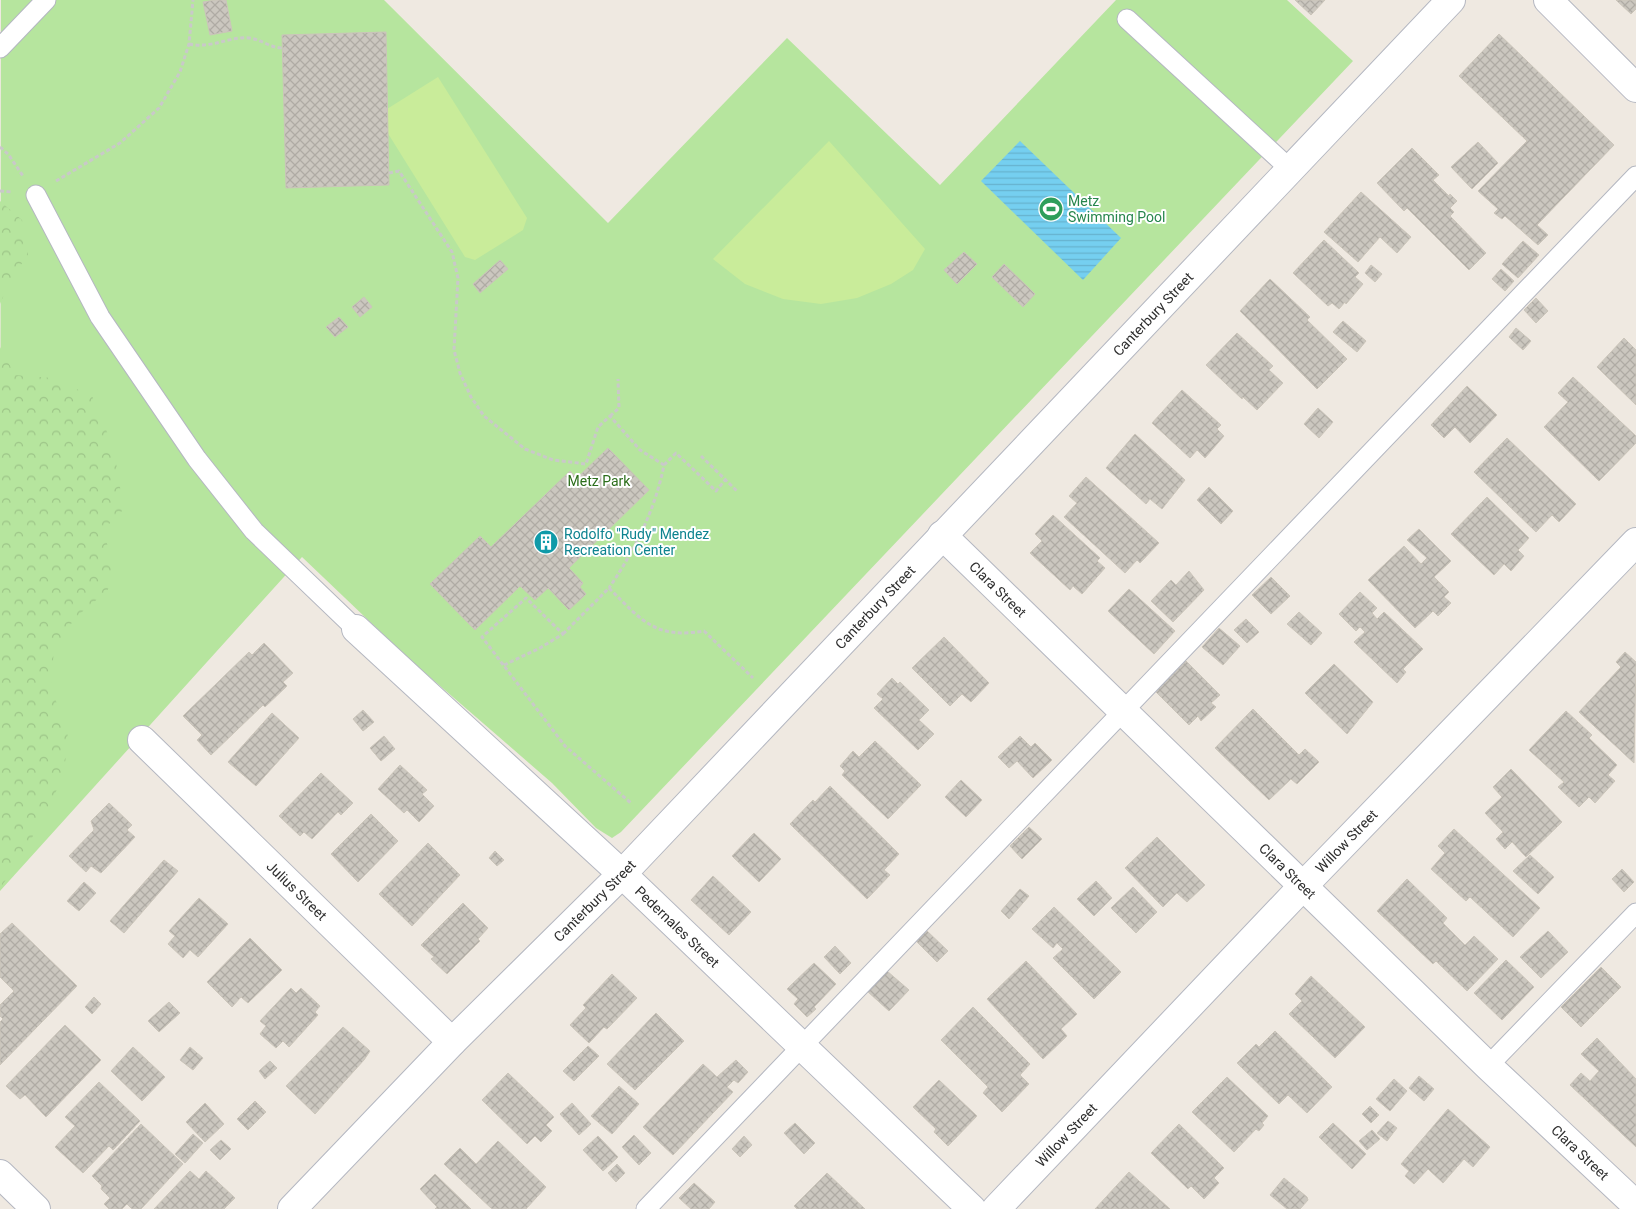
<svg xmlns="http://www.w3.org/2000/svg" width="1636" height="1209" viewBox="0 0 1636 1209" font-family="Roboto,sans-serif">
  <style>
    .grass { fill: #b6e59e }
    .forest { fill: url(#forest-crowns) }
    .pitch { fill: #c9ec9a }
    .water { fill: url(#water-rules) }
    .building { fill: url(#building-cross-hatch); stroke: #cbc5ba }
    .lines { fill: none; stroke-linecap: round; stroke-linejoin: round }
    .lane-casing { stroke: #b4b7c1; stroke-width: 21 }
    .street-casing { stroke: #b4b7c1; stroke-width: 30 }
    .path { stroke: #c9c9c9; stroke-width: 3; stroke-dasharray: 4 2.5; stroke-linecap: butt }
    .lane { stroke: #fff; stroke-width: 19 }
    .street { stroke: #fff; stroke-width: 28 }
    .labels { text-anchor: middle; dominant-baseline: central; stroke-width: 4; stroke-linejoin: round; paint-order: stroke }
    .leisure-label { font-size: 14px; fill: #27864d; stroke: #fff; text-anchor: start }
    .street-label { font-size: 14px; fill: #2e2e2e; stroke: #fff }
    .park-label { font-size: 14px; fill: #2c6e1b; stroke: #fff }
    .culture-label { font-size: 14px; fill: #0d838f; stroke: #fff; text-anchor: start }
  </style>
  <defs>
    <pattern id="forest-crowns" width="20" height="18" patternUnits="userSpaceOnUse" patternTransform="scale(1.25)"><rect width="20" height="18" fill="#b6e59e"/><path d="M2 6a3 3 0 1 1 6 0M12 15a3 3 0 1 1 6 0" fill="none" stroke="#9dc588"/></pattern>
    <pattern id="water-rules" width="6" height="5" patternUnits="userSpaceOnUse" patternTransform="scale(1.25)"><rect width="6" height="5" fill="#75cff0"/><path d="M0 2.5h6" fill="none" stroke="#66b2ce"/></pattern>
    <pattern id="building-cross-hatch" width="8" height="8" patternUnits="userSpaceOnUse" patternTransform="scale(1.25)"><rect width="8" height="8" fill="#cbc7bf"/><path d="M0 0l8 8M0 8l8-8" fill="none" stroke="#afaba4"/></pattern>
  </defs>
  <rect width="100%" height="100%" fill="#efe9e1"/>
  <path class="grass" d="M1,0H384L608,223L787,38L940,185L1116,0H1287L1353,61L621,832L612,838L596,828L552,783L409,659L302,557L0,891Z"/>
  <path class="forest" d="M0,201L22,220L28,255L10,280L0,304Z
    M0,347L15,375L52,378L92,396C111,438 120,465 122,511L106,527L107,544L119,570L107,591L76,617L54,648L51,689L68,730L64,776L21,859L0,888Z"/>
  <path class="pitch" d="M438,77L527,218L523,230L475,260L465,257L379,119V114Z
    M829,141L925,249L913,270L891,284L857,298L821,304L783,299L745,284L713,259Z"/>
  <path class="water" d="M1020,141L1121,238L1083,280L981,181Z"/>
  <path class="building" d="M215,0H226L232,31L210,35L203,2Z
    M1295,0H1325L1311,15Z
    M1616,0H1636V9L1631,14Z
    M386,32L389,185L286,188L282,35Z
    M1499,34L1614,145L1537,225L1548,235L1538,245L1505,216L1502,219L1494,213L1498,209L1478,191L1527,141L1459,76Z
    M1478,142L1498,163L1472,189L1451,167Z
    M1412,148L1439,175L1433,180L1449,196L1450,194L1457,201L1450,208L1454,212L1450,216L1486,253L1469,270L1407,208L1404,211L1377,183Z
    M1361,192L1411,237L1397,253L1380,237L1358,262L1324,232Z
    M1324,240L1359,273L1355,277L1363,284L1346,304L1345,302L1339,309L1332,303L1328,306L1293,273Z
    M1523,241L1539,255L1518,278L1502,264Z
    M964,252L977,264L957,284L944,270Z
    M500,260L508,269L480,293L473,284Z
    M1004,264L1035,294L1023,307L992,277Z
    M1371,265L1382,274L1375,282L1365,273Z
    M1501,269L1514,281L1505,291L1492,279Z
    M1270,279L1310,317L1307,320L1347,359L1317,389L1240,311Z
    M364,297L372,307L360,317L352,307Z
    M1536,298L1548,311L1536,323L1524,310Z
    M339,317L348,327L335,337L326,327Z
    M1343,321L1366,341L1357,352L1333,332Z
    M1516,328L1531,341L1523,350L1509,337Z
    M1237,333L1273,366L1269,370L1283,383L1257,410L1243,397L1242,399L1206,365Z
    M1624,338L1636,350V405L1597,367Z
    M1573,377L1636,436V443L1599,481L1544,427L1568,402L1558,393Z
    M1467,386L1497,415L1470,443L1455,427L1444,438L1431,425Z
    M1182,390L1221,425L1217,429L1224,436L1205,458L1197,450L1190,458L1152,423Z
    M1318,408L1333,422L1319,438L1304,424Z
    M1135,434L1185,480L1162,509L1150,499L1146,504L1106,468Z
    M1507,438L1576,504L1559,522L1552,515L1536,532L1474,472Z
    M608,448L649,490L569,568L583,583L580,587L586,594L569,610L548,588L535,600L520,586L475,630L430,584L480,536L491,547L570,471L577,478Z
    M1086,477L1159,543L1140,563L1137,560L1125,573L1064,517L1077,503L1069,496Z
    M1209,487L1233,511L1221,524L1197,500Z
    M1487,497L1529,538L1518,550L1524,556L1511,571L1504,564L1494,575L1451,534Z
    M1053,515L1100,558L1097,561L1105,568L1082,594L1073,586L1070,590L1030,553L1042,541L1035,534Z
    M1419,529L1451,561L1434,577L1449,592L1444,597L1451,603L1438,616L1433,611L1415,628L1368,580L1404,546L1421,564L1427,558L1407,540Z
    M1189,571L1204,590L1173,622L1151,601L1171,580L1176,585Z
    M1271,577L1290,596L1271,614L1252,595Z
    M1129,589L1175,631L1154,654L1108,611Z
    M1360,592L1377,608L1372,613L1377,619L1384,612L1423,649L1403,669L1406,672L1397,683L1354,642L1365,632L1360,627L1356,631L1339,614Z
    M1299,612L1322,633L1311,645L1287,624Z
    M1246,619L1259,632L1247,643L1234,630Z
    M1219,628L1240,646L1223,665L1202,647Z
    M944,637L989,683L971,702L962,694L950,706L912,668Z
    M264,643L293,673L283,682L287,686L265,707L263,705L211,755L197,740L202,735L183,716L249,652L252,655Z
    M1625,652L1636,662L1634,763L1579,712L1621,667L1616,662Z
    M1186,661L1220,695L1211,703L1216,707L1201,721L1198,716L1189,725L1155,691Z
    M1334,664L1373,702L1347,734L1305,693Z
    M892,678L898,684L900,682L929,710L919,720L934,734L918,750L874,708L883,699L877,694Z
    M1253,709L1299,755L1305,749L1319,762L1297,784L1291,779L1269,800L1215,748Z
    M363,710L374,722L363,731L353,719Z
    M1566,711L1592,735L1589,738L1617,765L1608,775L1615,781L1595,803L1589,797L1579,807L1558,787L1564,782L1529,750Z
    M272,713L299,738L256,786L228,762Z
    M384,736L395,749L381,761L370,748Z
    M1020,736L1031,747L1035,743L1052,760L1033,778L1017,761L1009,768L998,757Z
    M875,741L921,785L888,819L842,775L845,771L840,766L853,751L859,757Z
    M400,765L427,790L422,794L434,806L419,822L407,810L404,813L378,789Z
    M1511,769L1562,822L1526,857L1512,842L1505,849L1496,839L1503,832L1485,813L1502,797L1493,787Z
    M321,773L353,803L341,815L338,812L312,839L304,832L300,836L279,816Z
    M961,780L982,800L966,817L945,797Z
    M830,786L899,854L884,870L890,875L867,899L790,824L813,800L815,802Z
    M109,803L132,825L127,830L135,837L101,873L91,866L86,872L69,856L94,830L91,821Z
    M371,814L398,841L358,882L331,854Z
    M1029,827L1042,839L1022,859L1010,846Z
    M1454,829L1540,908L1513,937L1470,897L1466,901L1431,869L1445,853L1438,846Z
    M754,833L781,859L759,882L732,856Z
    M1157,837L1205,885L1187,902L1177,893L1163,907L1125,868Z
    M428,843L460,875L412,926L379,894Z
    M495,851L504,860L497,866L489,858Z
    M1530,855L1554,877L1538,894L1513,871Z
    M164,860L178,871L124,933L110,921Z
    M1622,869L1634,882L1624,892L1612,879Z
    M713,876L751,912L729,935L691,900Z
    M1407,879L1447,918L1443,923L1465,945L1474,936L1498,959L1467,991L1436,961L1433,964L1377,911Z
    M1096,881L1112,898L1094,916L1077,899Z
    M84,882L96,893L79,911L67,901Z
    M1133,887L1157,912L1136,933L1111,908Z
    M1020,889L1029,896L1009,919L1001,911Z
    M199,898L228,924L198,957L190,950L183,958L168,944L175,936L169,931Z
    M463,903L488,928L478,939L480,941L447,974L431,959L434,957L421,945Z
    M1054,907L1121,972L1094,999L1053,958L1063,949L1057,943L1053,948L1032,929Z
    M12,923L77,986L0,1065V1022L3,1019L0,1016V1005L14,991L0,977V934Z
    M926,930L948,951L937,962L916,941Z
    M1548,931L1568,952L1541,978L1520,957Z
    M250,938L282,970L248,1003L241,997L232,1007L207,982Z
    M835,946L851,963L840,974L824,957Z
    M1506,960L1534,987L1502,1020L1474,993Z
    M1026,961L1077,1014L1061,1029L1067,1036L1043,1059L987,999Z
    M814,963L836,984L814,1007L816,1009L807,1017L794,1004L798,999L787,989Z
    M1601,967L1621,987L1581,1027L1561,1007Z
    M887,971L909,990L889,1011L867,991Z
    M612,974L637,998L607,1029L604,1027L589,1043L570,1025L586,1008L583,1005Z
    M1311,976L1365,1027L1335,1058L1289,1014L1302,1001L1295,994Z
    M291,988L296,993L301,988L320,1006L315,1012L318,1015L289,1047L283,1041L276,1048L260,1034L266,1026L260,1021Z
    M94,997L101,1004L92,1014L85,1007Z
    M169,1002L180,1013L159,1032L148,1021Z
    M973,1007L1030,1064L1020,1075L1029,1084L1002,1112L983,1093L988,1087L941,1040Z
    M656,1013L684,1041L635,1090L607,1064Z
    M65,1025L101,1060L46,1117L25,1095L20,1099L6,1086Z
    M343,1027L370,1051L364,1060L315,1114L286,1086Z
    M1275,1031L1332,1087L1307,1113L1288,1095L1279,1104L1237,1063L1256,1044L1259,1047Z
    M1597,1038L1636,1079V1147L1570,1085L1581,1073L1590,1081L1599,1071L1581,1054Z
    M588,1046L599,1056L574,1081L563,1071Z
    M133,1047L165,1077L142,1101L111,1071Z
    M190,1047L203,1058L193,1070L180,1060Z
    M736,1060L748,1072L738,1083L734,1080L727,1087L733,1092L673,1155L643,1127L703,1064L717,1077Z
    M270,1061L277,1068L265,1079L259,1071Z
    M508,1073L554,1117L546,1125L552,1131L541,1142L535,1136L527,1144L482,1100Z
    M1419,1076L1434,1089L1424,1101L1409,1088Z
    M1227,1077L1268,1116L1262,1123L1264,1125L1259,1131L1256,1129L1234,1152L1192,1112Z
    M1394,1079L1407,1091L1390,1111L1376,1099Z
    M939,1080L977,1116L948,1146L934,1132L936,1129L913,1107Z
    M99,1082L140,1121L113,1150L109,1146L83,1173L55,1147L75,1126L65,1117Z
    M619,1086L639,1104L612,1134L591,1116Z
    M255,1101L266,1112L248,1130L237,1119Z
    M205,1103L224,1124L205,1142L186,1122Z
    M572,1103L591,1124L579,1135L560,1114Z
    M1370,1106L1379,1115L1371,1123L1362,1114Z
    M1448,1109L1490,1147L1473,1167L1464,1159L1443,1183L1428,1169L1414,1184L1405,1176L1409,1171L1401,1164Z
    M1388,1121L1397,1128L1387,1141L1377,1133Z
    M795,1123L815,1143L804,1154L784,1133Z
    M1333,1123L1366,1154L1352,1169L1319,1137Z
    M141,1124L183,1164L141,1209H132L127,1204L122,1209H109L104,1204L110,1198L101,1189L102,1186L92,1176Z
    M1179,1124L1224,1168L1214,1178L1219,1183L1204,1199L1191,1186L1188,1189L1151,1153Z
    M1372,1130L1380,1139L1367,1150L1359,1141Z
    M193,1134L203,1143L185,1163L175,1154Z
    M634,1135L651,1153L639,1165L622,1147Z
    M598,1136L618,1157L603,1171L583,1150Z
    M744,1136L752,1145L740,1157L732,1149Z
    M221,1140L231,1149L220,1160L210,1150Z
    M498,1141L546,1187L526,1209H492L444,1164L460,1148L476,1164Z
    M617,1164L625,1173L616,1182L608,1173Z
    M190,1171L199,1179L206,1171L235,1198L224,1209H154Z
    M1129,1172L1170,1209H1095Z
    M827,1173L865,1209H797L794,1206Z
    M435,1174L471,1209H435L437,1207L420,1189Z
    M1284,1178L1307,1197L1308,1200L1300,1209H1287L1270,1195Z
    M694,1183L715,1202L709,1209H691L679,1198Z"/>
  <g class="lines">
    <defs>
      <path id="lane" d="M1127,19L1290,169
        M0,48L46,0
        M36,195L100,317L197,459L254,531L356,629
        M1488,1066L1636,913
        M646,1209L1636,176"/>
      <g id="street">
        <path d="M1548,0L1636,88"/>
        <path id="s1" d="M942,535L1488,1066L1636,1205"/>
        <path id="s2" d="M356,629L622,874L972,1209"/>
        <path id="s3" d="M142,740L452,1042"/>
        <path d="M0,1174L36,1209"/>
        <path id="s4" d="M292,1209L452,1042L622,874L1451,0"/>
        <path id="s5" d="M996,1209L1303,886L1636,542"/>
      </g>
    </defs>
    <use href="#lane" class="lane-casing"/>
    <use href="#street" class="street-casing"/>
    <path class="path" d="M189,44C213,49 228,36 249,38C261,39 270,48 283,48
      M0,147L8,154L23,176
      M389,173L399,171L452,252L458,278L454,350L460,373L471,397L484,416L525,449L553,460L586,464L598,427L610,416L640,450L664,465C655,510 635,550 609,588
      M56,181L120,143L159,108L180,72L189,44L193,0
      M0,191L12,192
      M610,416L619,408L618,379
      M701,456L738,492
      M664,465L676,453L716,491L725,480
      M563,634L609,588C642,621 655,639 704,631L753,678
      M504,665L540,648L563,634L526,598L482,637L565,746L632,804"/>
    <use href="#lane" class="lane"/>
    <use href="#street" class="street"/>
  </g>
  <defs>
    <symbol id="stadium-disc" viewBox="-11 -11 22 22"><circle r="9.5" fill="#2e9e5b" stroke="#fff"/><path d="M0-5a6.5 5 0 1 0 0 10a6.5 5 0 1 0 0-10ZM-3.5-1.8h7v3.6h-7Z" fill="#fff"/></symbol>
    <symbol id="building-disc" viewBox="-11 -11 22 22"><circle r="9.5" fill="#0f9aa8" stroke="#fff"/><path d="M-4-6H4V6H1V3H-1V6H-4ZM-2.5-4.3h1.7v1.8h-1.7ZM.8-4.3h1.7v1.8H.8ZM-2.5-1h1.7V.8h-1.7ZM.8-1h1.7V.8H.8Z" fill="#fff"/></symbol>
  </defs>
  <g fill-rule="evenodd">
    <use href="#stadium-disc" x="1037" y="195" width="28" height="28"/>
    <use href="#building-disc" x="532" y="528" width="28" height="28"/>
  </g>
  <g class="labels">
    <g class="leisure-label">
      <text x="1068" y="201">Metz<tspan x="1068" dy="16">Swimming Pool</tspan></text>
    </g>
    <g class="street-label">
      <text stroke="none"><textPath href="#s4" startOffset="1242">Canterbury Street</textPath></text>
      <text stroke="none"><textPath href="#s1" startOffset="78">Clara Street</textPath></text>
      <text stroke="none"><textPath href="#s4" startOffset="838">Canterbury Street</textPath></text>
      <text stroke="none"><textPath href="#s5" startOffset="508">Willow Street</textPath></text>
      <text stroke="none"><textPath href="#s1" startOffset="482">Clara Street</textPath></text>
      <text stroke="none"><textPath href="#s3" startOffset="216">Julius Street</textPath></text>
      <text stroke="none"><textPath href="#s4" startOffset="432">Canterbury Street</textPath></text>
      <text stroke="none"><textPath href="#s2" startOffset="438">Pedernales Street</textPath></text>
      <text stroke="none"><textPath href="#s5" startOffset="102">Willow Street</textPath></text>
      <text stroke="none"><textPath href="#s1" startOffset="888">Clara Street</textPath></text>
    </g>
    <g class="park-label">
      <text x="599" y="481">Metz Park</text>
    </g>
    <g class="culture-label">
      <text x="564" y="534">Rodolfo "Rudy" Mendez<tspan x="564" dy="16">Recreation Center</tspan></text>
    </g>
  </g>
</svg>
